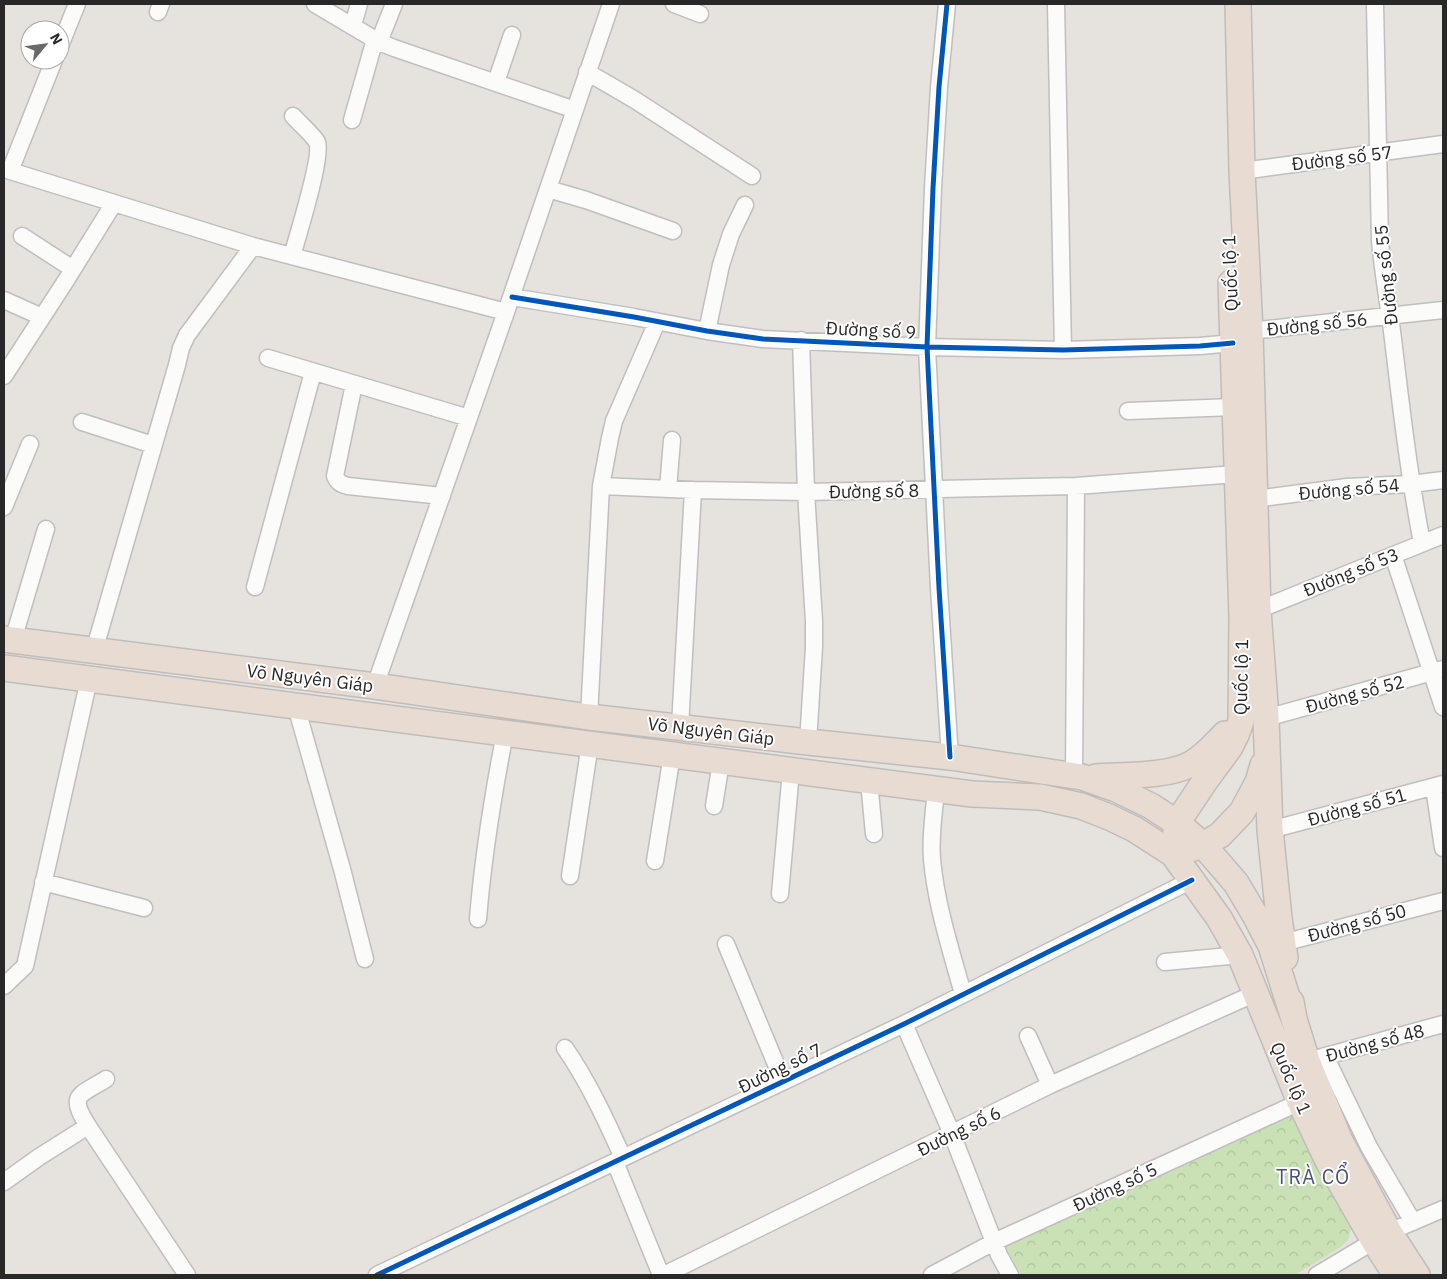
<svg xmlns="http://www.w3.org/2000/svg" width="1447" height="1279" viewBox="0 0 1447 1279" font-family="'IBM Plex Sans',sans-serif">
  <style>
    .forest { fill: url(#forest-crowns) }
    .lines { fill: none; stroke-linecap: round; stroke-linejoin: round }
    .minor-casing { stroke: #c0bebf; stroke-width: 19 }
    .highway-casing { stroke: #bfbdbc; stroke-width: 28 }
    .minor { stroke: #fbfbfa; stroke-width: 16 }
    .highway { stroke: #e8dbd2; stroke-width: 25 }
    .cycleway-casing { stroke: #fff; stroke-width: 8 }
    .cycleway { stroke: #0057b8; stroke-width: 5 }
    .labels { text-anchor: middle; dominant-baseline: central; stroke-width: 4; stroke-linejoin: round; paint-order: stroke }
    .street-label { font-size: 18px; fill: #282828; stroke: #fff }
    .quarter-label { font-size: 20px; letter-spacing: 1px; fill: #4a5477; stroke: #fff }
  </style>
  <defs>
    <pattern id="forest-crowns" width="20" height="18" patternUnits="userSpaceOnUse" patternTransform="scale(1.25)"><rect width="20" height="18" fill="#cae1b6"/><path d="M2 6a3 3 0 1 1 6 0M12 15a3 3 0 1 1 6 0" fill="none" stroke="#aec19c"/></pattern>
  </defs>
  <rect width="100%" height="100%" fill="#e6e2de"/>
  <path class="forest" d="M1295,1110L1352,1226L1348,1240L1341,1247L1295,1275H1021L1004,1244Z"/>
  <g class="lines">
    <defs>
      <path id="minor" d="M315,4L379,42L394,48L575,110
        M674,4L700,14
        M947,4L939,87L933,188L927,347L939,588L950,757
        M1056,4L1063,350
        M1375,5L1380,241C1383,274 1389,306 1393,339C1401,407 1409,475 1422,543
        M158,12L161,4
        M353,25L359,4
        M379,42L394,4
        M60,46L77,4
        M587,72L635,100L752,176
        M496,82L512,35
        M352,120L375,39
        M4,169L253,246L506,312
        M10,171L54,60
        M1242,171L1443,144
        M548,189L586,200L673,231
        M22,236L73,269
        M292,256C297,238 323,155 317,142C312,134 300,124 293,116
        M512,297L634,317L707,331L763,339L927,347L1063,350L1200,346L1233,343
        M4,300L42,317
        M707,331L721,265L731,234L745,205
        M1250,331L1443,310
        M801,340L806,492L814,621V647L808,742
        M268,358L469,418
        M4,376L65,282L114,203
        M354,384L335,476C338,483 341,484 348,486L442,496
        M1128,411L1234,407
        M82,422L153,445
        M601,486L693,490L806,492L1076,486L1236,474
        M668,489L672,440
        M1255,499L1347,487L1411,484L1443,480
        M4,507L30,444
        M1393,555L1443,707
        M255,587L313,372
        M1258,610L1443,535
        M13,640L46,529
        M94,651L177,365L181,348L187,335L253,246
        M375,686L506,312L611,4
        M296,706L342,869L365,959
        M589,717L601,486L610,438L614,421L657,322
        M1266,718L1443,669
        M680,727L693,490
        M1074,776L1076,486
        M869,781L874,834
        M1434,787L1443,848
        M936,790C934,813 930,836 932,859C936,905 951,950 963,994
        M714,806L721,762
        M1270,830L1443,784
        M655,861L672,755
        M570,876L590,744
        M43,882L144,908
        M780,894L791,771
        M478,919C483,856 493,795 505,733
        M726,944L783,1081
        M1275,945L1443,901
        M1165,962L1240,955
        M4,986L25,966L89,679
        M904,1024L952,1134L999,1255L1010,1275
        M1028,1036L1050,1085
        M565,1048C589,1083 606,1120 623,1158
        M1325,1056L1369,1147L1413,1222
        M1315,1059L1443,1024
        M88,1126C68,1094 79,1096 106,1079
        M615,1162L661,1275
        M4,1182L39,1157L88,1126L187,1275
        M1389,1232L1443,1209
        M377,1275L904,1024L1192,880
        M664,1275L1050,1085L1256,993
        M932,1275L994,1242L1300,1102
        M1317,1275L1374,1241"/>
      <path id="highway" d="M1238,4L1242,171L1250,331L1258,610L1266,718L1270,830L1279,918L1285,958
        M4,639L375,686L589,717L808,742L950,757L1082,777L1116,789L1151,806L1177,823L1203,845L1236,883L1255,915L1271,946L1294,1019
        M4,668L972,794L1040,797L1081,806L1109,817L1134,829L1173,854L1219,918L1240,955L1300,1102L1327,1159L1374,1241L1396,1275
        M1096,777C1122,775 1167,777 1191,764C1204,757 1214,745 1225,734
        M1175,839L1177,823L1205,781L1230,747L1236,735L1241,721L1242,617L1231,283
        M1187,850L1203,845L1220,835L1242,812L1258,782L1263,765
        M1291,1002L1294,1019L1307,1061L1340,1141L1389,1232L1417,1275"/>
    </defs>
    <use href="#minor" class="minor-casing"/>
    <use href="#highway" class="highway-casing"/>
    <use href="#minor" class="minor"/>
    <use href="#highway" class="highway"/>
    <defs>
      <path id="cycleway" d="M947,4L939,87L933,188L927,347L939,588L950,757
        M512,297L634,317L707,331L763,339L927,347L1063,350L1200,346L1233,343
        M377,1275L904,1024L1192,880"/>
    </defs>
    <use href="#cycleway" class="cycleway-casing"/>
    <use href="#cycleway" class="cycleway"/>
  </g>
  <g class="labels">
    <g class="street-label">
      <text transform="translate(1342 158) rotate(-7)">Đường số 57</text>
      <text transform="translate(1230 273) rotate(-92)">Quốc lộ 1</text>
      <text transform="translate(1386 275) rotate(-96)">Đường số 55</text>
      <text transform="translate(1317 324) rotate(-6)">Đường số 56</text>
      <text transform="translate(871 330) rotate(3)">Đường số 9</text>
      <text transform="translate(1349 489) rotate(-5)">Đường số 54</text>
      <text transform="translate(874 491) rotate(-1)">Đường số 8</text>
      <text transform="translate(1351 572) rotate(-22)">Đường số 53</text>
      <text transform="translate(1241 677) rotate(-89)">Quốc lộ 1</text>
      <text transform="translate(310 678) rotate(7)">Võ Nguyên Giáp</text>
      <text transform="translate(1355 694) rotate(-15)">Đường số 52</text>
      <text transform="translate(711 731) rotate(7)">Võ Nguyên Giáp</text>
      <text transform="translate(1357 807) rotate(-15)">Đường số 51</text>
      <text transform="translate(1357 923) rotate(-15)">Đường số 50</text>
      <text transform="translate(1375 1043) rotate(-15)">Đường số 48</text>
      <text transform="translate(780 1068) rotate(-26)">Đường số 7</text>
      <text transform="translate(1291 1078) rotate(67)">Quốc lộ 1</text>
      <text transform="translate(959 1131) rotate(-26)">Đường số 6</text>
      <text transform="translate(1115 1187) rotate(-25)">Đường số 5</text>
    </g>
    <g class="quarter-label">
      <text x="1313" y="1176">TRÀ CỔ</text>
    </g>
  </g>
  <rect width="1447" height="1279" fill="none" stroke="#282828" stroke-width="10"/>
  <g transform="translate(45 45) rotate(61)"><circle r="24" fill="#ffffff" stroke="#a9a9a9"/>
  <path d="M0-4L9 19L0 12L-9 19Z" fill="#6a6968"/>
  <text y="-8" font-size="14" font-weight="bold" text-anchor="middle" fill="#282828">N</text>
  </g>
</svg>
